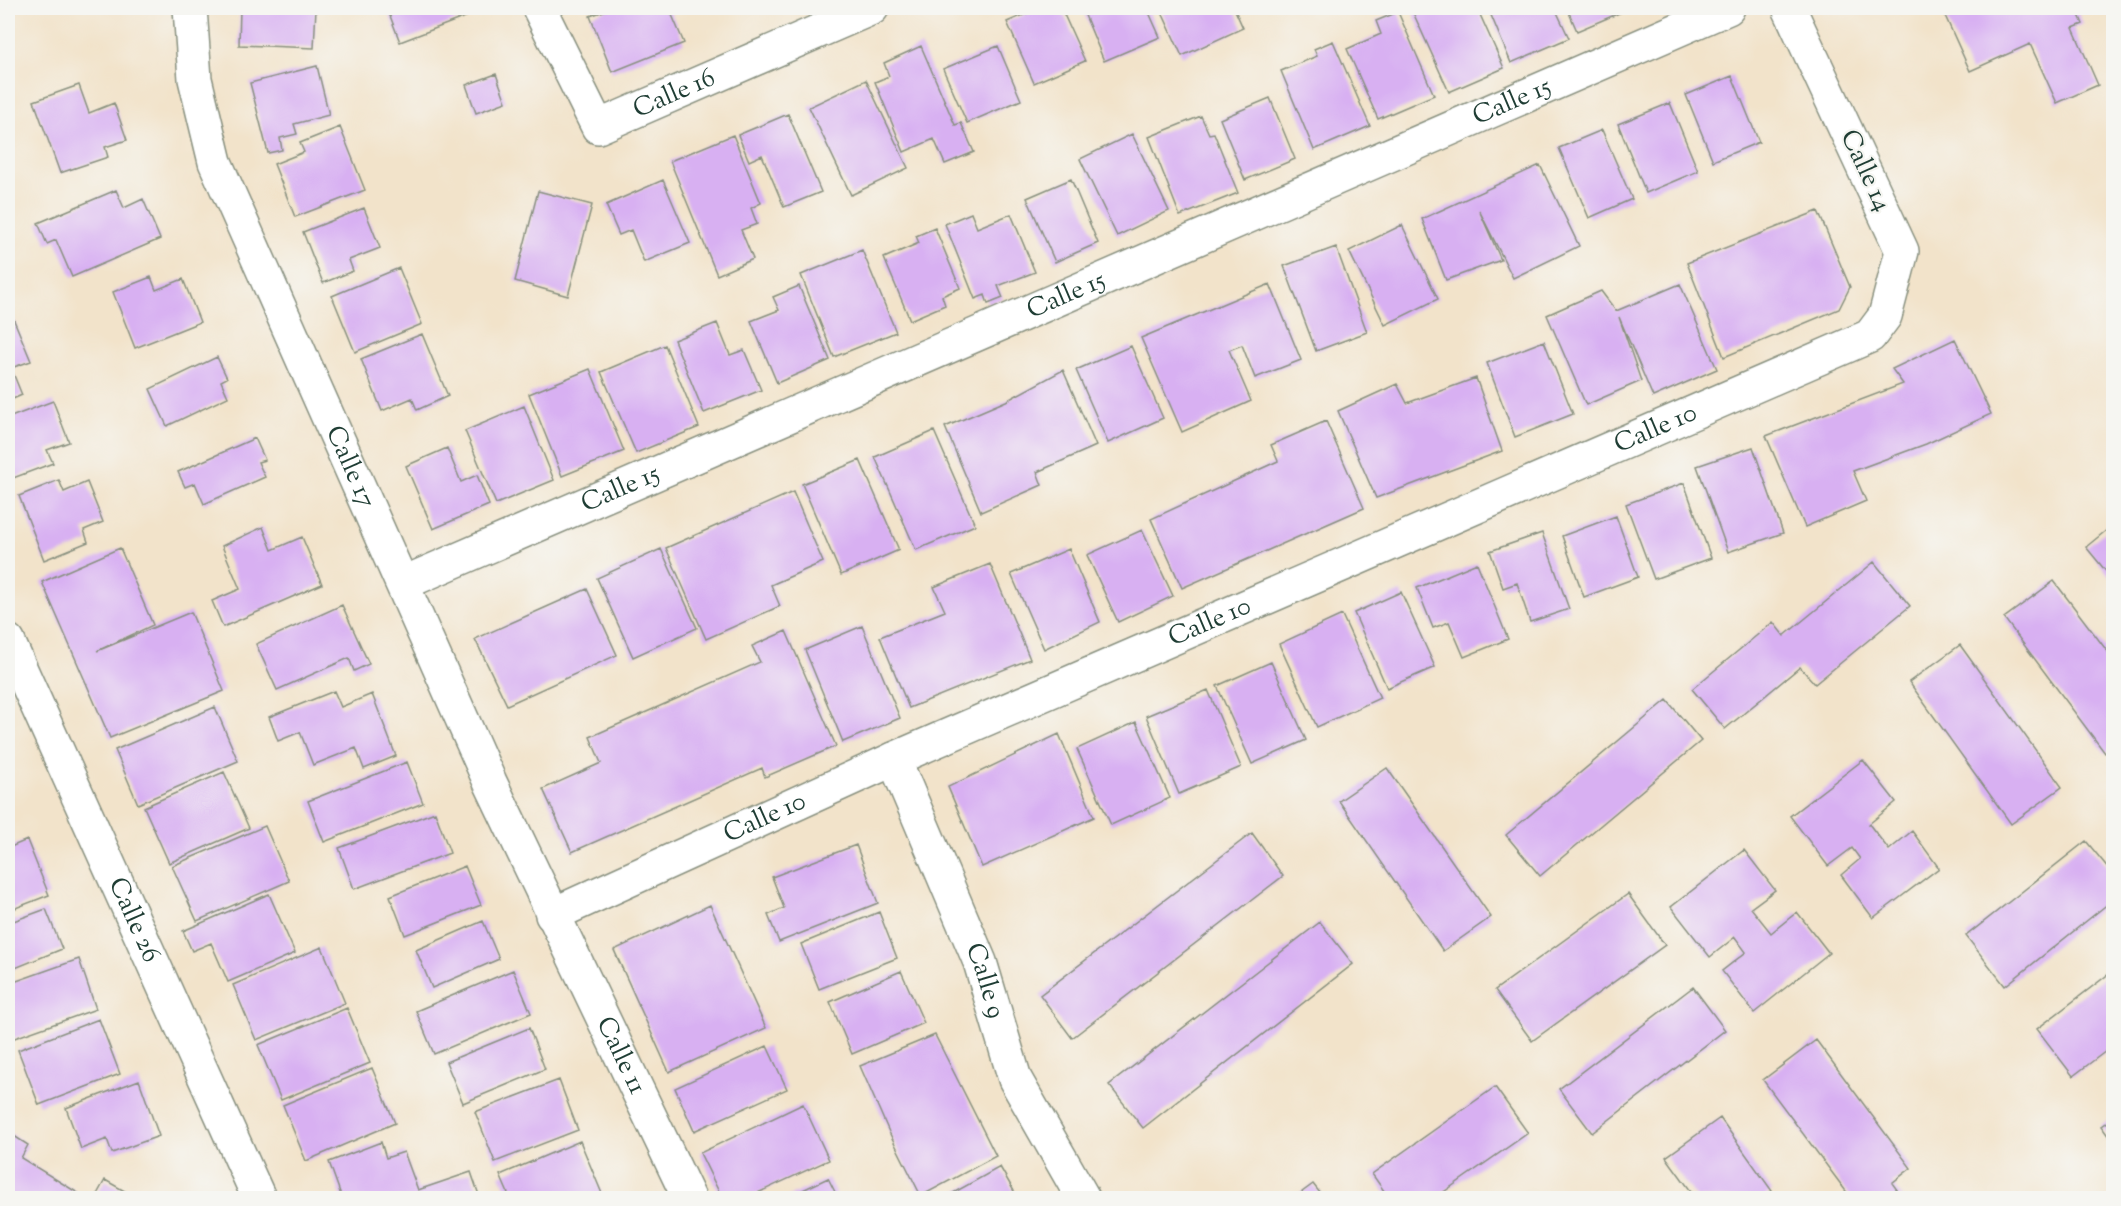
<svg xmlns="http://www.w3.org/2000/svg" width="2121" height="1206" viewBox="0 0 2121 1206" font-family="'Sorts Mill Goudy',serif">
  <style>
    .building { fill: #d8b0f2 }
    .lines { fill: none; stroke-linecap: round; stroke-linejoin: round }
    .minor-casing { stroke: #88907f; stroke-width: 36 }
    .minor { stroke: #fff; stroke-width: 33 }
    .labels { text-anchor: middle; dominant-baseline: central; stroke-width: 4.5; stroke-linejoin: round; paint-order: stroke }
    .street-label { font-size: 26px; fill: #1f3d34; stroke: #f6f6f2 }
  </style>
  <rect width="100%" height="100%" fill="#f6f6f2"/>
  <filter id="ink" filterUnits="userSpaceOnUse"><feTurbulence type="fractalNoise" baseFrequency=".0167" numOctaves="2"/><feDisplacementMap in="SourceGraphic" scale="12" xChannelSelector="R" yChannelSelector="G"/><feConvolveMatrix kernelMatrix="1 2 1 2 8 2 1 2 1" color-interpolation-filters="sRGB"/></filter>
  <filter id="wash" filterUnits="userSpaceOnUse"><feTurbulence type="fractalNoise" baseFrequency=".008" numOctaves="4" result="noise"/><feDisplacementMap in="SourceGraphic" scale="24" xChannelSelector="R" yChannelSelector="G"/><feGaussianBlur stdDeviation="1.35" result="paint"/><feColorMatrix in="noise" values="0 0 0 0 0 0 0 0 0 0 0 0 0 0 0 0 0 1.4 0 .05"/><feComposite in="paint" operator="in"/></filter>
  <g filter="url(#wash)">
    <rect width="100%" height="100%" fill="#f2e3ca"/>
    <g id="blocks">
      <path class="building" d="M240,8H316L314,48L239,45Z
        M387,8H471L473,14L400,42Z
        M612,8H669L684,43L612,72L590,16Z
        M1040,8H1061L1085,61L1034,83L1007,22Z
        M1082,8H1147L1160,37L1104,61Z
        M1160,8H1234L1243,28L1182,56Z
        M1411,8H1477L1504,68L1449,92Z
        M1488,8H1555L1569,38L1511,63Z
        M1567,8H1631L1577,31Z
        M1946,8H2076L2083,24L2073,28L2098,85L2057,103L2030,44L1970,71L1942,9Z
        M1398,12L1434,95L1378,119L1347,49L1381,34L1376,21Z
        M1333,41L1370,126L1314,150L1281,71L1317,56L1314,49Z
        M921,46L955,125L961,123L974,152L945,164L934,139L904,152L875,82L889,76L884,63Z
        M998,46L1021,100L967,123L943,69Z
        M317,66L329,115L294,124L297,134L280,138L282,150L268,153L250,83Z
        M496,74L506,102L476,113L466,85Z
        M1732,76L1759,142L1713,161L1686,95Z
        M866,80L908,168L851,195L809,107Z
        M79,85L89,113L114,103L127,140L105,147L108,157L60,173L34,101Z
        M1270,98L1295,159L1245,180L1220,119Z
        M1670,103L1698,171L1646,193L1618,124Z
        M788,114L821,192L784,207L762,155L749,161L738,135Z
        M1201,116L1209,134L1214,133L1238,193L1180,216L1149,137Z
        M340,127L365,190L295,217L274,164L304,152L300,143Z
        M1602,130L1632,199L1589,218L1559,148Z
        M1132,134L1169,211L1117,236L1080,159Z
        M733,135L761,203L751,208L757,224L741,230L753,259L717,275L670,161Z
        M1540,165L1579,246L1513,278L1479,210L1501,260L1446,280L1422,219Z
        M1071,179L1098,243L1055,262L1027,198Z
        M663,180L690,243L644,262L631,230L619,235L606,205Z
        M116,190L124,208L143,199L160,239L72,277L56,240L47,244L38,223Z
        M538,191L592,205L568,296L515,281Z
        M364,208L380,248L349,260L353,271L323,283L303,232Z
        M1818,211L1850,287L1839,309L1724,357L1687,263Z
        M971,213L977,228L1011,214L1035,272L998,286L1003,298L988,304L985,295L975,299L945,224Z
        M1402,225L1438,299L1385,325L1349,251Z
        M935,228L960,288L942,296L945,305L910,320L884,258L919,243L916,236Z
        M1336,247L1367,332L1316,351L1284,266Z
        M862,250L896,332L834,357L801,275Z
        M399,268L422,324L355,352L332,296Z
        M151,277L156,290L183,279L200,322L135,348L113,292Z
        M1270,284L1301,360L1255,378L1242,345L1229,350L1251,401L1182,432L1141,338Z
        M1680,284L1717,369L1653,397L1619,317L1641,381L1586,405L1547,315L1601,291L1616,311Z
        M799,286L830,360L777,383L751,321L779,310L773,297Z
        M11,313L31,361L11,368L22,395L8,401V315Z
        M717,323L730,355L744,350L761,390L704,413L674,340Z
        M422,334L448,396L417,410L412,398L382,411L361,359Z
        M1955,339L1991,414L1926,444L1853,471L1866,501L1805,527L1766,436L1903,384L1892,369Z
        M1544,341L1573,414L1515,437L1487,363Z
        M665,345L699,427L636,453L601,372Z
        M1131,346L1163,418L1108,443L1076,370Z
        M217,357L227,378L221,381L228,397L167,426L150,389Z
        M590,369L624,451L562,476L529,394Z
        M1063,370L1096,446L1037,472L1042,485L981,512L945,427L1006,401Z
        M1476,378L1502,451L1376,498L1338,411L1397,384L1407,403Z
        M53,401L69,442L47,450L53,463L8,480V418Z
        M524,406L554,480L496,504L465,431Z
        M1326,421L1364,508L1182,588L1151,519L1278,461L1271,445Z
        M934,431L975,525L916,550L875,457Z
        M255,438L265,460L258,462L265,477L204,504L195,483L185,487L178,472Z
        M1753,447L1783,533L1728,552L1697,466Z
        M447,448L461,482L477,475L489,505L433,529L406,466Z
        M860,460L899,550L841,575L802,484Z
        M59,480L64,492L87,482L103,522L84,530L88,542L44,560L19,496Z
        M1684,483L1711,558L1654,579L1626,504Z
        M793,492L823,562L771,585L780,606L706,639L666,548Z
        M1616,516L1638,577L1584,597L1562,536Z
        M2114,524V581L2086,547Z
        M263,527L272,550L302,537L322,584L223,627L212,601L240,589L222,546Z
        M1142,530L1173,596L1118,622L1087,555Z
        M1542,533L1569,609L1530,622L1517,583L1503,588L1490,551Z
        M120,548L153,625L97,651L191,612L224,691L110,738L42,582Z
        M661,549L697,628L633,657L597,578Z
        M1069,549L1100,622L1044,649L1011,574Z
        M1874,562L1910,606L1815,684L1800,667L1725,729L1692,689L1773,622L1784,636Z
        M1477,563L1508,639L1464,657L1449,622L1433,628L1417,588Z
        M990,564L1030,659L909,708L880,637L945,611L934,587Z
        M2054,581L2114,660V747L2105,753L2004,618Z
        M587,589L617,655L507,705L475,639Z
        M1401,592L1435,667L1387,688L1354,613Z
        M342,605L369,664L354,671L349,658L277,690L256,644Z
        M1342,615L1380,698L1317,727L1279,644Z
        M862,626L900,718L843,742L805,650Z
        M786,631L836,746L765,777L762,768L572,852L543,789L601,763L590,737L760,662L752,646Z
        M1960,645L2062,787L2011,824L1909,682Z
        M1271,662L1306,740L1252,764L1217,686Z
        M1208,690L1241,767L1179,794L1146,716Z
        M334,691L341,707L372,694L396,756L364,769L356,748L313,765L300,732L278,741L269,717Z
        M1667,700L1701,741L1540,876L1506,835Z
        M215,707L238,761L138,804L115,750Z
        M1136,722L1170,798L1111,825L1077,749Z
        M1059,734L1094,817L982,867L948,787Z
        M1863,760L1896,802L1869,824L1889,850L1912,831L1939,868L1873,918L1841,875L1860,859L1852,848L1828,866L1790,816Z
        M407,762L423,803L324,842L308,801Z
        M1387,768L1491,917L1443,951L1339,801Z
        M224,772L249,828L169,863L144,807Z
        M435,812L450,853L354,889L339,848Z
        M265,826L289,881L197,921L172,866Z
        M1252,833L1283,876L1072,1038L1040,995Z
        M27,840L49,895L8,911V848Z
        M2086,841L2114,875V899L2005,986L1966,936Z
        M856,845L878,903L779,942L768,915L784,908L772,877Z
        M1744,850L1775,890L1751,908L1771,933L1797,912L1829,953L1754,1013L1722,971L1746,952L1735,937L1710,957L1671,907Z
        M465,866L481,905L405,935L390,896Z
        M269,894L295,953L228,982L211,943L192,951L183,931Z
        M1628,894L1665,945L1532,1041L1495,990Z
        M710,905L766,1028L669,1072L614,950Z
        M46,909L62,949L8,971V923Z
        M879,912L897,958L819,989L801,944Z
        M483,921L499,959L432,988L416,950Z
        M1320,922L1353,964L1143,1128L1109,1085Z
        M322,947L345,1003L256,1040L233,985Z
        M79,959L96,1009L9,1040L8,984Z
        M513,970L531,1013L434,1054L416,1011Z
        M2114,970V1045L2073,1076L2037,1029Z
        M901,971L924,1023L852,1054L830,1002Z
        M1693,987L1725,1030L1592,1133L1559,1089Z
        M347,1008L370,1063L281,1100L258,1045Z
        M99,1019L120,1074L39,1105L18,1050Z
        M529,1028L545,1069L463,1103L446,1062Z
        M935,1035L996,1156L921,1196L889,1132L860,1066Z
        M1816,1040L1911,1168L1892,1183L1903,1198H1851L1763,1080Z
        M767,1046L787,1089L694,1131L675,1088Z
        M372,1068L395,1123L306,1161L283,1105Z
        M139,1080L159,1136L112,1153L107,1139L81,1149L66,1108Z
        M559,1080L578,1130L495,1162L475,1112Z
        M1495,1087L1528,1133L1435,1198H1389L1372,1174Z
        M803,1104L829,1160L747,1198H722L700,1153Z
        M2114,1117V1144L2101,1126Z
        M1720,1118L1772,1191L1762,1198H1696L1666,1157Z
        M8,1132L28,1145L21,1158L78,1193L74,1198H8Z
        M580,1141L603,1196L596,1198H510L500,1175Z
        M381,1142L386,1158L404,1152L418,1190L471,1172L480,1198H342L329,1162Z
        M1000,1167L1018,1198H944Z
        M828,1178L838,1198H786Z
        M105,1180L137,1198H95Z
        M1313,1184L1324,1198H1294Z"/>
    </g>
  </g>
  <g filter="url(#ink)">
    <use href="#blocks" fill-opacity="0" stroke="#88907f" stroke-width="1.5"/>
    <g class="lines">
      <defs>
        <g id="minor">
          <path id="s1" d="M190,8L195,79L215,162L490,782L689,1198"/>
          <path id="s2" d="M539,8L598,127L872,8"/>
          <path id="s3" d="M404,583L1728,8"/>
          <path id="s4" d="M8,641L259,1198"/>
          <path id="s5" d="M894,759L980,962L1015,1079L1083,1198"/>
          <path id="s6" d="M552,915L894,759L1870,336L1885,316L1902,251L1789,8"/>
        </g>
      </defs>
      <use href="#minor" class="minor-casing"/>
      <use href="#minor" class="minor"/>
    </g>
  </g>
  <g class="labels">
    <g class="street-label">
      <text stroke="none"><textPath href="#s2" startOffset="216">Calle 16</textPath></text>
      <text stroke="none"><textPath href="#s3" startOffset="1208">Calle 15</textPath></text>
      <text transform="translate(1865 171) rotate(65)">Calle 14</text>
      <text stroke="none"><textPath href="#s3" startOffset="722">Calle 15</textPath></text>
      <text stroke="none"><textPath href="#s6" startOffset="1206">Calle 10</textPath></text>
      <text stroke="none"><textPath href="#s1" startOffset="490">Calle 17</textPath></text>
      <text stroke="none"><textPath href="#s3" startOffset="236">Calle 15</textPath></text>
      <text stroke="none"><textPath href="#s6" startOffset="720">Calle 10</textPath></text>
      <text stroke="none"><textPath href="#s6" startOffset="234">Calle 10</textPath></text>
      <text stroke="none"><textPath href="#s4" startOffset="306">Calle 26</textPath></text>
      <text stroke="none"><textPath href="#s5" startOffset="240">Calle 9</textPath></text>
      <text stroke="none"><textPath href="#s1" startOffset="1138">Calle 11</textPath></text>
    </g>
  </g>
  <rect width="2121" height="1206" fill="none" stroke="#f6f6f2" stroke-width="30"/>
</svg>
